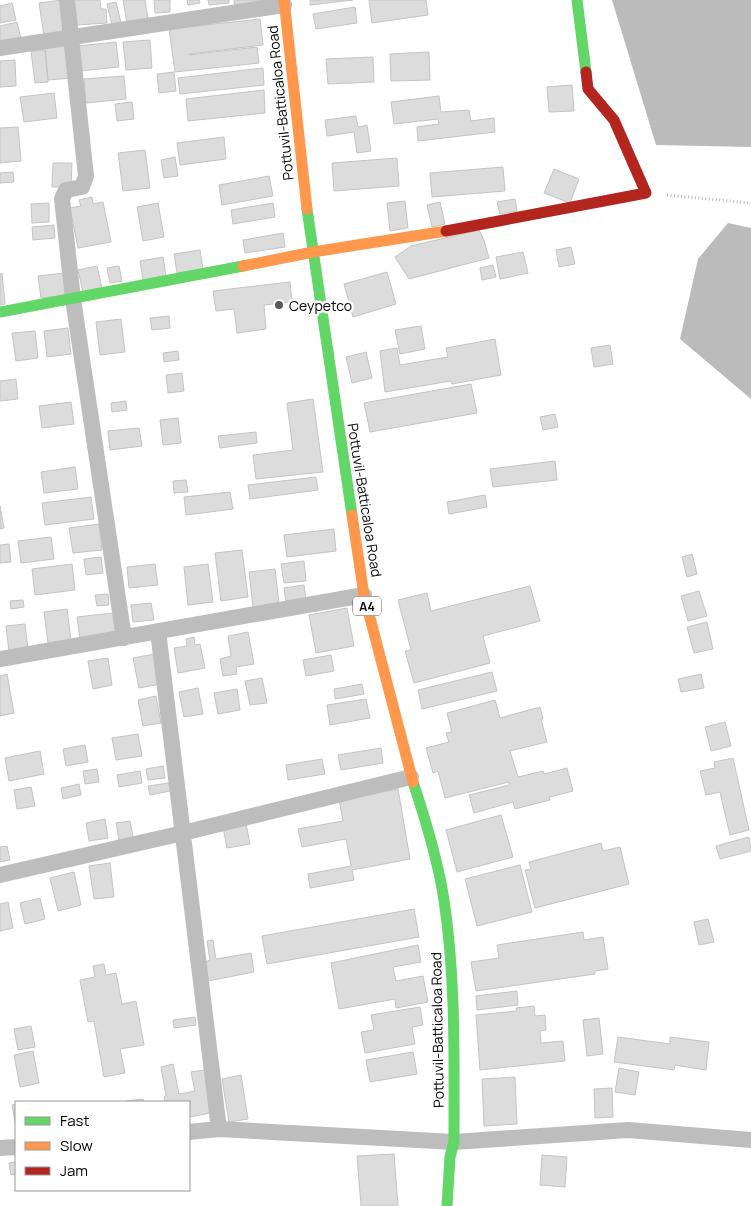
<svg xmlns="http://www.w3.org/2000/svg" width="751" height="1206" viewBox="0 0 751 1206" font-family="Manrope,sans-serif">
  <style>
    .water { fill: #bbb }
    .building { fill: #dcdcdc; stroke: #c4c4c4 }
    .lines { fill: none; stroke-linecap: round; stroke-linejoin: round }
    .path { stroke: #b8b8b8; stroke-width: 3; stroke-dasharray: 1 2.5; stroke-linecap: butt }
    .street { stroke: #bdbdbd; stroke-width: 16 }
    .fast { stroke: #63d668; stroke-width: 11 }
    .slow { stroke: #ff974d; stroke-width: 11 }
    .jam { stroke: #b3261e; stroke-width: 11 }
    .poi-dot { fill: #595959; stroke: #fff; stroke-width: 2 }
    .labels { text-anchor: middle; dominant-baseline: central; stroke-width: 5; stroke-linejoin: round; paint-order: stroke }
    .shield { fill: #fff; stroke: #4c4c4c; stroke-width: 1 }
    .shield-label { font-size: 12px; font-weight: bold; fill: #000 }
    .street-label { font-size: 14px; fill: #000; stroke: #fff }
    .poi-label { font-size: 14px; fill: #000; stroke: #fff; text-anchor: start }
  </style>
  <rect width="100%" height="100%" fill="#fff"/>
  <path class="water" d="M612,0H751V147L656,145Z
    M728,223L751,228V399L680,339L698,259Z"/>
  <path class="building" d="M62,0L67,33L44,36L39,3Z
    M74,0H100L101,9H106L107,23L76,25Z
    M123,0H145L148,20L127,23Z
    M154,0H170V12L155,13Z
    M187,0H199L200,3L188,5Z
    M208,0H229V3L209,5Z
    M234,0H263L235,5Z
    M310,0H353L310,5Z
    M369,0H426L428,15L372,23Z
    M116,2L121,23L112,25L107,4Z
    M12,3L16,20L0,23V6Z
    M355,7L357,23L316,29L313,14Z
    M260,19L263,45L189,54V55L257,47L259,63L175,72L169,29Z
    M17,22L21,39L0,43V26Z
    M150,40L152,68L126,70L123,42Z
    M116,42L119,67L80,71L77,46Z
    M68,45L71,78L48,80L45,47Z
    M45,50L48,82L35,83L31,51Z
    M429,52L430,80L391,81L390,54Z
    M373,57L374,82L328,84L326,59Z
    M15,60L16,86L0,87V61Z
    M263,68L264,85L180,94L178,78Z
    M174,72L176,91L159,93L157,74Z
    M124,76L126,99L86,103L84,79Z
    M572,85L574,111L549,112L547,87Z
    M264,90L265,113L188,121L186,99Z
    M54,93L57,118L24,122L20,97Z
    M439,96L441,112L469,110L471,121L494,118L495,132L418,141L417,127L439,124L438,119L394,124L391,102Z
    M132,102L134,119L117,121L115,104Z
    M356,116L358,127L367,125L371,151L357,153L354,132L327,136L325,120Z
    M18,127L21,161L0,163V128Z
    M224,137L226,159L180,165L177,143Z
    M145,150L150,188L123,191L118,153Z
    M175,157L178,176L164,178L161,160Z
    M397,158L399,186L334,191L332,163Z
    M53,163H72L71,187H52Z
    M503,167L505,191L432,197L430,173Z
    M554,169L579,179L570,203L544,193Z
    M13,172L14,182L0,183V173Z
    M269,176L273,196L222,205L219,185Z
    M92,197L93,204L103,202L111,242L78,248L70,208L81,206L79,200Z
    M515,199L517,211L500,214L497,202Z
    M405,201L408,228L390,231L387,203Z
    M440,202L445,224L432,227L427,205Z
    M49,203V222L32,223L31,204Z
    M158,203L164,237L143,241L137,207Z
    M273,203L275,217L233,224L231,210Z
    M54,225L55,238L33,240L32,227Z
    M479,230L484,240L489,258L409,279L395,257L411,246Z
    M283,233L285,247L245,253L243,240Z
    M571,247L575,264L559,267L556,250Z
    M200,250L203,269L177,273L174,254Z
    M523,252L528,273L500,279L496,257Z
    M163,257L166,276L143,280L140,261Z
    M493,265L496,277L482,280L480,268Z
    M97,266L102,288L83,292L78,270Z
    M119,266L122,281L110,283L107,268Z
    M387,272L396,304L353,317L344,284Z
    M2,273L5,304L0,305V274Z
    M64,273L67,295L41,298L38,276Z
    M290,282L292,302L264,305L266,329L237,333L234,309L216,311L213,291Z
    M169,316L170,328L152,330L150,318Z
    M121,319L125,352L100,355L96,322Z
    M421,326L425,349L400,354L395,330Z
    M68,328L71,354L47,357L44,331Z
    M35,331L38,358L16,361L12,333Z
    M495,339L501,375L452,384L451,381L385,392L380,351L397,348L400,365L448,357L446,348Z
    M610,345L613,364L594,367L591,348Z
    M178,351L179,360L164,362L163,353Z
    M366,352L372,378L352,383L346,357Z
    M182,373L184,391L168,393L166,375Z
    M16,379L18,399L0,401V381Z
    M471,384L477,413L370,432L364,403Z
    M313,399L323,472L256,479L253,455L293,450L287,403Z
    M126,401L127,410L112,412L111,403Z
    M71,402L74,424L42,428L39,406Z
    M555,414L558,427L543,430L540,417Z
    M178,418L181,443L163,445L160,420Z
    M139,428L142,446L110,450L108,431Z
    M256,432L257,443L220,448L218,436Z
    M555,461L557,480L493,487L490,469Z
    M75,467L78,489L44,493L41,472Z
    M316,477L318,490L250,499L248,485Z
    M186,480L188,492L174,493L173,481Z
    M230,492L233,509L186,515L184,497Z
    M485,495L487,507L449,514L447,502Z
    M91,497L94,519L45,525L42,503Z
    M0,506L4,528L0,529Z
    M99,524L102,550L73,553L69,528Z
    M334,529L336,551L287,557L284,535Z
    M51,537L54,559L21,563L18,541Z
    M9,544L11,562L0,563V545Z
    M242,550L248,597L221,601L215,553Z
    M692,554L697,574L687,577L682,557Z
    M101,557L103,573L86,575L84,559Z
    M304,561L306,581L284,583L281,564Z
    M72,564L75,590L35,595L32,569Z
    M155,564L158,585L129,588L127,567Z
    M208,564L213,602L188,605L184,567Z
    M275,569L279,603L253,607L249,572Z
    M304,585L306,599L286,602L284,588Z
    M530,586L540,621L483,636L490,663L414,683L405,651L411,650L398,600L427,593L431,611Z
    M699,591L707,616L688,621L681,596Z
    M108,594L109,605L97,606L95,595Z
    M23,600L24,607L11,609L10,601Z
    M151,603L154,620L133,622L131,605Z
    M347,608L354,646L316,653L309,615Z
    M67,609L71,640L48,643L44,612Z
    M113,613L116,634L80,638L77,617Z
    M707,622L713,649L694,653L687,627Z
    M25,624L28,649L9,652L6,626Z
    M248,632L254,664L236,667L237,674L223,676L220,659L231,656L228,636Z
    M194,637L195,645L200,644L205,668L178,673L174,648L187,646L186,639Z
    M155,654L161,684L139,688L133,658Z
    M331,655L334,671L306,676L303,660Z
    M108,658L112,685L93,689L88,661Z
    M492,672L497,691L422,709L418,690Z
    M7,674L14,713L0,716V676Z
    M701,674L704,688L681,692L678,679Z
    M262,678L267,703L250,705L245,681Z
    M362,684L364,694L335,699L334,689Z
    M198,688L203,714L184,717L179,692Z
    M237,689L240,710L218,714L214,693Z
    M156,696L161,723L143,726L138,700Z
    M366,699L370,718L330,725L327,705Z
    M495,700L500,718L540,707L543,719H541L547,742L510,751L518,777L543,771L544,774L567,768L573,791L549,797L550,800L515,809L513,802L474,813L469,795L509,785V782L445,798L438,771L433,773L426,748L449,742L446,733L452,732L447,713Z
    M725,722L731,746L711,751L705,727Z
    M138,734L142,756L116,760L112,738Z
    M85,745L88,762L66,766L63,749Z
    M381,748L383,763L341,770L338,755Z
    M40,751L44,774L9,781L5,758Z
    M733,758L749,830L730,835L720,792L706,795L700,771L715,768L714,762Z
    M322,759L325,774L288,780L286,765Z
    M163,766L165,778L148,780L146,769Z
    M97,769L99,782L85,784L83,771Z
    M140,771L142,783L119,787L117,775Z
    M169,783L170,791L150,795L148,786Z
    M79,784L81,795L63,799L61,788Z
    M31,787L35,806L17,809L14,790Z
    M398,789L410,859L352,870L354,880L310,888L308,874L351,866L346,839L302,847L298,829L343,821L339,799Z
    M501,815L513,857L457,872L446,830Z
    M105,819L108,838L89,841L86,823Z
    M130,821L133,837L119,840L116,823Z
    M246,823L250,844L227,848L223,827Z
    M749,837L751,851L720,859L716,846Z
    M601,843L603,851L620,847L629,884L535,908L525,870L531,869L529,862Z
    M7,846L10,860L0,862V847Z
    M110,863L114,897L94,899L89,866Z
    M520,865L532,912L477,926L465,879Z
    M74,872L81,905L58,911L50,878Z
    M40,898L45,919L25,924L20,903Z
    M8,902L13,928L0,931V904Z
    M414,909L419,937L267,964L262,936Z
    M708,919L714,942L699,945L694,922Z
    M583,932L584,940L603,937L608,969L595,971V974L476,991L471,962L499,958L497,945Z
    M213,940L216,959L251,953L254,972L208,981L205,962L210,960L207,941Z
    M418,945L421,962L393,967L396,981L423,976L428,1002L396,1008L395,999L339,1009L331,963Z
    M104,964L106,975L116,973L122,1004L136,1001L144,1045L120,1049L125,1073L104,1077L94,1021L88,1022L80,980L95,977L93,966Z
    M517,991L518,1005L477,1010L476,996Z
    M534,1006L535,1016L545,1015L546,1030L540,1031L541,1043L563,1041L565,1061L480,1070L476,1015L517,1011L516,1008Z
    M420,1007L423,1025L412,1027L415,1044L365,1053L361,1032L374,1030L371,1015Z
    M195,1017L196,1025L174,1028L173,1020Z
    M599,1018L603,1054L587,1056L583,1020Z
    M31,1026L35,1047L18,1050L14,1029Z
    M618,1037L670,1044V1037L709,1042L706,1070L675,1065L674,1070L614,1062Z
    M33,1051L39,1083L20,1087L14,1055Z
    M413,1052L417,1074L370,1082L366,1060Z
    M173,1064L179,1094L195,1091L191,1072L205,1070L211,1113L189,1117V1102H165L164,1097L166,1096L161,1067Z
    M619,1068L639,1072L635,1095L615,1092Z
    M241,1075L248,1119L229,1122L222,1079Z
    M515,1077L517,1124L484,1126L482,1079Z
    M612,1088L613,1117L595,1118L594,1089Z
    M143,1099L144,1102H126V1101Z
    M16,1104V1128L12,1105Z
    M394,1154L398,1206H361L357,1156Z
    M542,1155L567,1157L565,1187L540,1185Z
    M16,1162V1174L11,1175L9,1163Z"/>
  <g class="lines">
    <path class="path" d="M667,195L751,203"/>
    <path class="street" d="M67,0L86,176L82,187L66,190L62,199L73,299L124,638
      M0,48L284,5
      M158,631L219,1129
      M0,659L364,595
      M0,875L183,833L411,777
      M189,1132L219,1129L454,1142L628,1130L751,1140
      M0,1148L16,1147"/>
    <path class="fast" d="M577,0L586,72
      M307,209L352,515
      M0,312L243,266
      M413,782C426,821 438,860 444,900C456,980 454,1061 454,1142L450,1157L447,1206"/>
    <path class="slow" d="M284,0L307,209
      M243,266L313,252L446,231
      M352,515L364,595L413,782"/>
    <path class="jam" d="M446,231L646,193L614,120L588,89L586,72"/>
  </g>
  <circle class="poi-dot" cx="279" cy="305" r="5"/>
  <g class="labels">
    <rect class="shield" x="353" y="596.5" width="28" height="19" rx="4"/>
    <g class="shield-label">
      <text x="367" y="606">A4</text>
    </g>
    <g class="street-label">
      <text transform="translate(280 103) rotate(-96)">Pottuvil-Batticaloa Road</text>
      <text transform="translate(365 500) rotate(81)">Pottuvil-Batticaloa Road</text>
      <text transform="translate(437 1030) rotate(-91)">Pottuvil-Batticaloa Road</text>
    </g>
    <g class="poi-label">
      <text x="289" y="305">Ceypetco</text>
    </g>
  </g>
  <rect x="15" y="1101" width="175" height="90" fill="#ffffff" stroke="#999999"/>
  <rect x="25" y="1117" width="25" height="8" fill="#63d668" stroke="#999999"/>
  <text x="60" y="1126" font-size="15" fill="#000000">Fast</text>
  <rect x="25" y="1142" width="25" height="8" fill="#ff974d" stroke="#999999"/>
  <text x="60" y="1151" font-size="15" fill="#000000">Slow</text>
  <rect x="25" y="1167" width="25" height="8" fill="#b3261e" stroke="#999999"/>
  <text x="60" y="1176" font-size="15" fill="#000000">Jam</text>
</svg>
